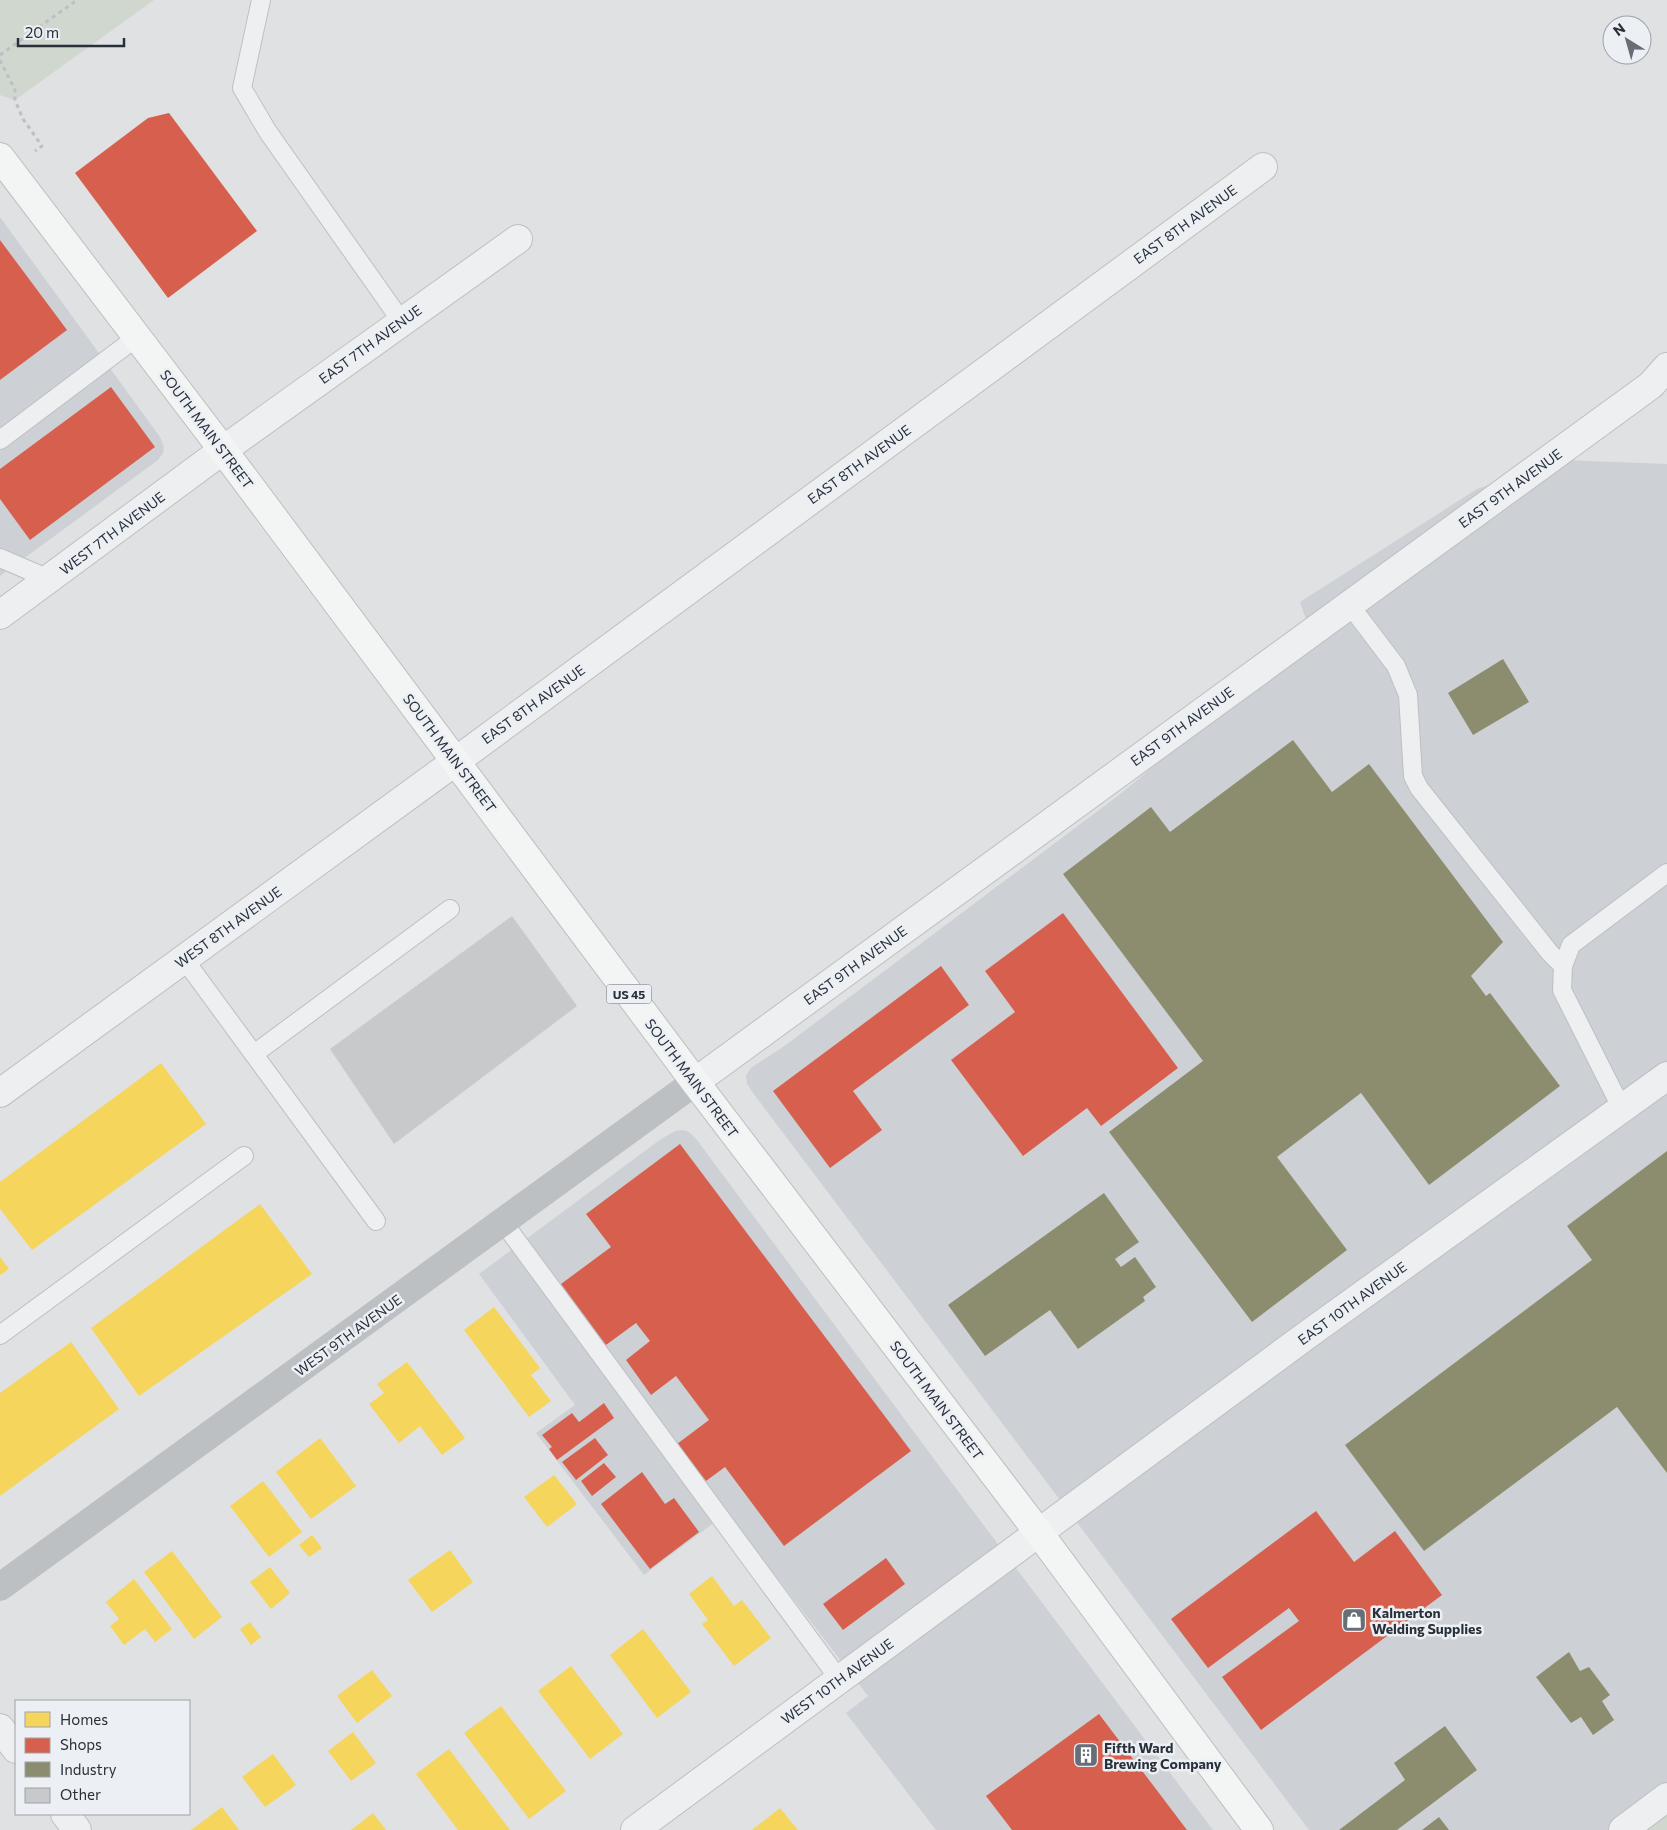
<svg xmlns="http://www.w3.org/2000/svg" width="1667" height="1830" viewBox="0 0 1667 1830" font-family="Commissioner,sans-serif">
  <style>
    .built { fill: #cdd1d6 }
    .green { fill: #d0d7cf }
    .homes { fill: #f6d55c }
    .shops { fill: #d6604d }
    .industry { fill: #8c8c6e }
    .building { fill: #c7c9cb }
    .lines { fill: none; stroke-linecap: round; stroke-linejoin: round }
    .service-casing { stroke: #bdbfc1; stroke-width: 20 }
    .minor-casing { stroke: #bdbfc1; stroke-width: 30 }
    .primary-casing { stroke: #bcbec0; stroke-width: 30 }
    .path { stroke: #bdc0c2; stroke-width: 3; stroke-dasharray: 4 4; stroke-linecap: butt }
    .service { stroke: #eeeff0; stroke-width: 18 }
    .minor { stroke: #eeeff0; stroke-width: 28 }
    .secondary { stroke: #bdc0c3; stroke-width: 28 }
    .primary { stroke: #f3f4f4; stroke-width: 28 }
    .labels { text-anchor: middle; dominant-baseline: central; stroke-width: 5; stroke-linejoin: round; paint-order: stroke }
    .shield { fill: #eceff3; stroke: #636972; stroke-width: 1 }
    .shield-label { font-size: 12px; font-weight: bold; fill: #28303a }
    .street-label { font-size: 14px; fill: #28303a; stroke: #eceff3 }
    .poi-label { font-size: 14px; font-weight: bold; fill: #28303a; stroke: #eceff3; text-anchor: start }
  </style>
  <rect width="100%" height="100%" fill="#dfe1e3"/>
  <path class="built" d="M0,217L160,437L164,447L163,453L158,460L0,576Z
    M1563,460L1667,464V1797L1623,1830H1309L756,1097L747,1084L746,1075L752,1067L783,1047L1119,795L1221,710L1314,643L1300,602L1477,489Z
    M683,1130L689,1132L697,1140L943,1471L1213,1830H936L846,1713L868,1696L727,1513L644,1575L536,1433L575,1405L479,1274L661,1139L675,1131Z"/>
  <path class="green" d="M0,0H154L15,100L0,95Z
    M1667,1797V1830H1623Z"/>
  <path class="homes" d="M161,1063L206,1124L32,1250L0,1209V1182Z
    M260,1204L312,1274L139,1396L91,1328Z
    M0,1257L9,1269L0,1275Z
    M494,1307L540,1368L531,1375L551,1401L529,1417L464,1330Z
    M71,1342L119,1409L0,1496V1393Z
    M407,1362L465,1438L442,1455L420,1426L399,1443L369,1404L384,1393L377,1384Z
    M320,1438L356,1486L311,1519L276,1472Z
    M554,1475L577,1504L547,1527L524,1497Z
    M263,1481L302,1532L269,1557L230,1506Z
    M312,1535L322,1548L309,1557L299,1545Z
    M450,1550L473,1582L432,1612L408,1580Z
    M172,1551L222,1617L194,1639L144,1572Z
    M270,1567L290,1593L271,1609L250,1582Z
    M712,1576L734,1606L742,1600L771,1638L734,1666L702,1624L708,1620L689,1594Z
    M134,1579L172,1629L155,1642L145,1629L124,1645L110,1626L119,1619L106,1602Z
    M250,1622L261,1637L251,1645L240,1629Z
    M643,1629L691,1692L657,1718L610,1655Z
    M571,1666L623,1734L590,1759L538,1691Z
    M372,1670L392,1696L357,1723L337,1696Z
    M501,1706L566,1791L529,1819L464,1733Z
    M353,1732L376,1763L351,1781L328,1751Z
    M449,1749L510,1830H458L416,1774Z
    M273,1754L296,1785L265,1807L242,1777Z
    M222,1807L239,1830H191Z
    M780,1808L798,1830H752Z
    M373,1813L386,1830H351Z"/>
  <path class="shops" d="M169,113L257,231L168,298L75,173L148,118Z
    M0,240L67,330L0,380Z
    M111,387L155,447L30,540L0,499V469Z
    M1063,913L1178,1068L1101,1126L1087,1108L1023,1156L951,1060L1015,1012L985,971Z
    M941,966L969,1005L853,1091L882,1130L830,1168L773,1091Z
    M680,1144L911,1451L784,1546L725,1467L706,1481L677,1444L709,1420L676,1376L651,1395L626,1360L650,1341L636,1323L606,1345L561,1284L611,1247L586,1214Z
    M604,1403L614,1418L557,1460L549,1449L552,1447L542,1435L572,1413L579,1422Z
    M595,1438L608,1455L576,1480L562,1462Z
    M604,1463L616,1477L592,1496L581,1481Z
    M642,1472L665,1504L674,1498L699,1532L650,1569L601,1504Z
    M1316,1511L1354,1562L1395,1531L1442,1595L1261,1730L1222,1677L1299,1621L1289,1608L1208,1668L1171,1619Z
    M886,1558L905,1584L843,1630L823,1604Z
    M1099,1714L1187,1830H1012L986,1796Z"/>
  <path class="industry" d="M1503,659L1529,702L1473,735L1448,693Z
    M1293,740L1332,792L1369,764L1503,942L1471,976L1486,996L1490,993L1560,1086L1429,1185L1361,1093L1277,1157L1347,1250L1252,1322L1109,1132L1203,1061L1063,874L1151,807L1170,832Z
    M1667,1151V1473L1617,1407L1424,1551L1345,1445L1592,1260L1567,1226Z
    M1104,1193L1139,1242L1115,1259L1121,1267L1135,1257L1156,1287L1143,1297L1145,1301L1078,1349L1050,1310L985,1356L948,1305Z
    M1569,1652L1580,1671L1589,1667L1610,1695L1602,1701L1614,1720L1593,1735L1581,1717L1571,1723L1536,1677Z
    M1445,1726L1477,1770L1397,1830H1339L1405,1780L1394,1763Z
    M1439,1817L1449,1830H1422Z"/>
  <path class="building" d="M512,916L577,1006L394,1144L330,1049Z"/>
  <g class="lines">
    <defs>
      <path id="service" d="M261,0L242,88L268,132L402,322
        M0,440L137,337
        M0,558L49,579
        M1349,604L1396,666L1408,695L1413,776L1419,788L1550,953L1563,966
        M184,959L376,1221
        M254,1054L450,909
        M1622,1109L1562,990L1563,966L1571,945L1667,873
        M503,1222L839,1679
        M0,1335L244,1156"/>
      <path id="minor" d="M0,615L223,450L518,239
        M695,1082L1651,385L1667,367
        M0,1093L456,761L1263,167
        M0,1728L16,1749
        M65,1814L77,1830
        M635,1830L1307,1335L1667,1076
        M1623,1830L1667,1797"/>
      <path id="primary" d="M0,157L223,450L695,1082L1039,1533L1259,1830"/>
    </defs>
    <use href="#service" class="service-casing"/>
    <use href="#minor" class="minor-casing"/>
    <use href="#primary" class="primary-casing"/>
    <path class="path" d="M0,55L77,0
      M0,60L15,90V100L23,119L42,146L35,151"/>
    <use href="#service" class="service"/>
    <use href="#minor" class="minor"/>
    <path class="secondary" d="M0,1587L695,1082"/>
    <use href="#primary" class="primary"/>
  </g>
  <defs>
    <symbol id="shop-square" viewBox="-11 -11 22 22"><rect x="-9" y="-9" width="18" height="18" rx="4" fill="#686e75" stroke="#eceff3"/><path d="M-5-2.5h2.3a2.7 3.5 0 0 1 5.4 0H5L5.5 6h-11ZM-1.5-2.5h3a1.5 2.3 0 0 0-3 0Z" fill="#fff"/></symbol>
    <symbol id="building-square" viewBox="-11 -11 22 22"><rect x="-9" y="-9" width="18" height="18" rx="4" fill="#686e75" stroke="#eceff3"/><path d="M-4-6H4V6H1V3H-1V6H-4ZM-2.5-4.3h1.7v1.8h-1.7ZM.8-4.3h1.7v1.8H.8ZM-2.5-1h1.7V.8h-1.7ZM.8-1h1.7V.8H.8Z" fill="#fff"/></symbol>
  </defs>
  <g fill-rule="evenodd">
    <use href="#shop-square" x="1340" y="1606" width="28" height="28"/>
    <use href="#building-square" x="1072" y="1741" width="28" height="28"/>
  </g>
  <g class="labels">
    <rect class="shield" x="606.5" y="984.5" width="45" height="19" rx="4"/>
    <g class="shield-label">
      <text x="629" y="994">US 45</text>
    </g>
    <g class="street-label">
      <text transform="translate(1185 224) rotate(-36)">EAST 8TH AVENUE</text>
      <text transform="translate(370 344) rotate(-36)">EAST 7TH AVENUE</text>
      <text transform="translate(207 429) rotate(53)">SOUTH MAIN STREET</text>
      <text transform="translate(859 464) rotate(-36)">EAST 8TH AVENUE</text>
      <text transform="translate(1510 488) rotate(-36)">EAST 9TH AVENUE</text>
      <text transform="translate(112 533) rotate(-37)">WEST 7TH AVENUE</text>
      <text transform="translate(533 704) rotate(-36)">EAST 8TH AVENUE</text>
      <text transform="translate(1182 726) rotate(-36)">EAST 9TH AVENUE</text>
      <text transform="translate(450 753) rotate(53)">SOUTH MAIN STREET</text>
      <text transform="translate(228 927) rotate(-36)">WEST 8TH AVENUE</text>
      <text transform="translate(855 965) rotate(-36)">EAST 9TH AVENUE</text>
      <text transform="translate(692 1078) rotate(53)">SOUTH MAIN STREET</text>
      <text transform="translate(1352 1303) rotate(-36)">EAST 10TH AVENUE</text>
      <text transform="translate(348 1335) rotate(-36)">WEST 9TH AVENUE</text>
      <text transform="translate(937 1400) rotate(53)">SOUTH MAIN STREET</text>
      <text transform="translate(837 1681) rotate(-36)">WEST 10TH AVENUE</text>
    </g>
    <g class="poi-label">
      <text x="1372" y="1612">Kalmerton<tspan x="1372" dy="16">Welding Supplies</tspan></text>
      <text x="1104" y="1747">Fifth Ward<tspan x="1104" dy="16">Brewing Company</tspan></text>
    </g>
  </g>
  <rect x="15" y="1700" width="175" height="115" fill="#eceff3" stroke="#9ea3a9"/>
  <rect x="25" y="1712" width="25" height="15" fill="#f6d55c" stroke="#9ea3a9"/>
  <text x="60" y="1725" font-size="15" fill="#28303a">Homes</text>
  <rect x="25" y="1738" width="25" height="15" fill="#d6604d" stroke="#9ea3a9"/>
  <text x="60" y="1750" font-size="15" fill="#28303a">Shops</text>
  <rect x="25" y="1762" width="25" height="15" fill="#8c8c6e" stroke="#9ea3a9"/>
  <text x="60" y="1775" font-size="15" fill="#28303a">Industry</text>
  <rect x="25" y="1788" width="25" height="15" fill="#c7c9cb" stroke="#9ea3a9"/>
  <text x="60" y="1800" font-size="15" fill="#28303a">Other</text>
  <g transform="translate(1627 40) rotate(323)"><circle r="24" fill="#eceff3" stroke="#9ea3a9"/>
  <path d="M0-4L9 19L0 12L-9 19Z" fill="#686e75"/>
  <text y="-8" font-size="14" font-weight="bold" text-anchor="middle" fill="#28303a">N</text>
  </g>
  <path d="M18 38v8h106v-8" fill="none" stroke="#28303a" stroke-width="2.5"/>
  <text x="25" y="38" font-size="15" fill="#28303a" stroke="#eceff3" stroke-width="4" paint-order="stroke">20 m</text>
</svg>
